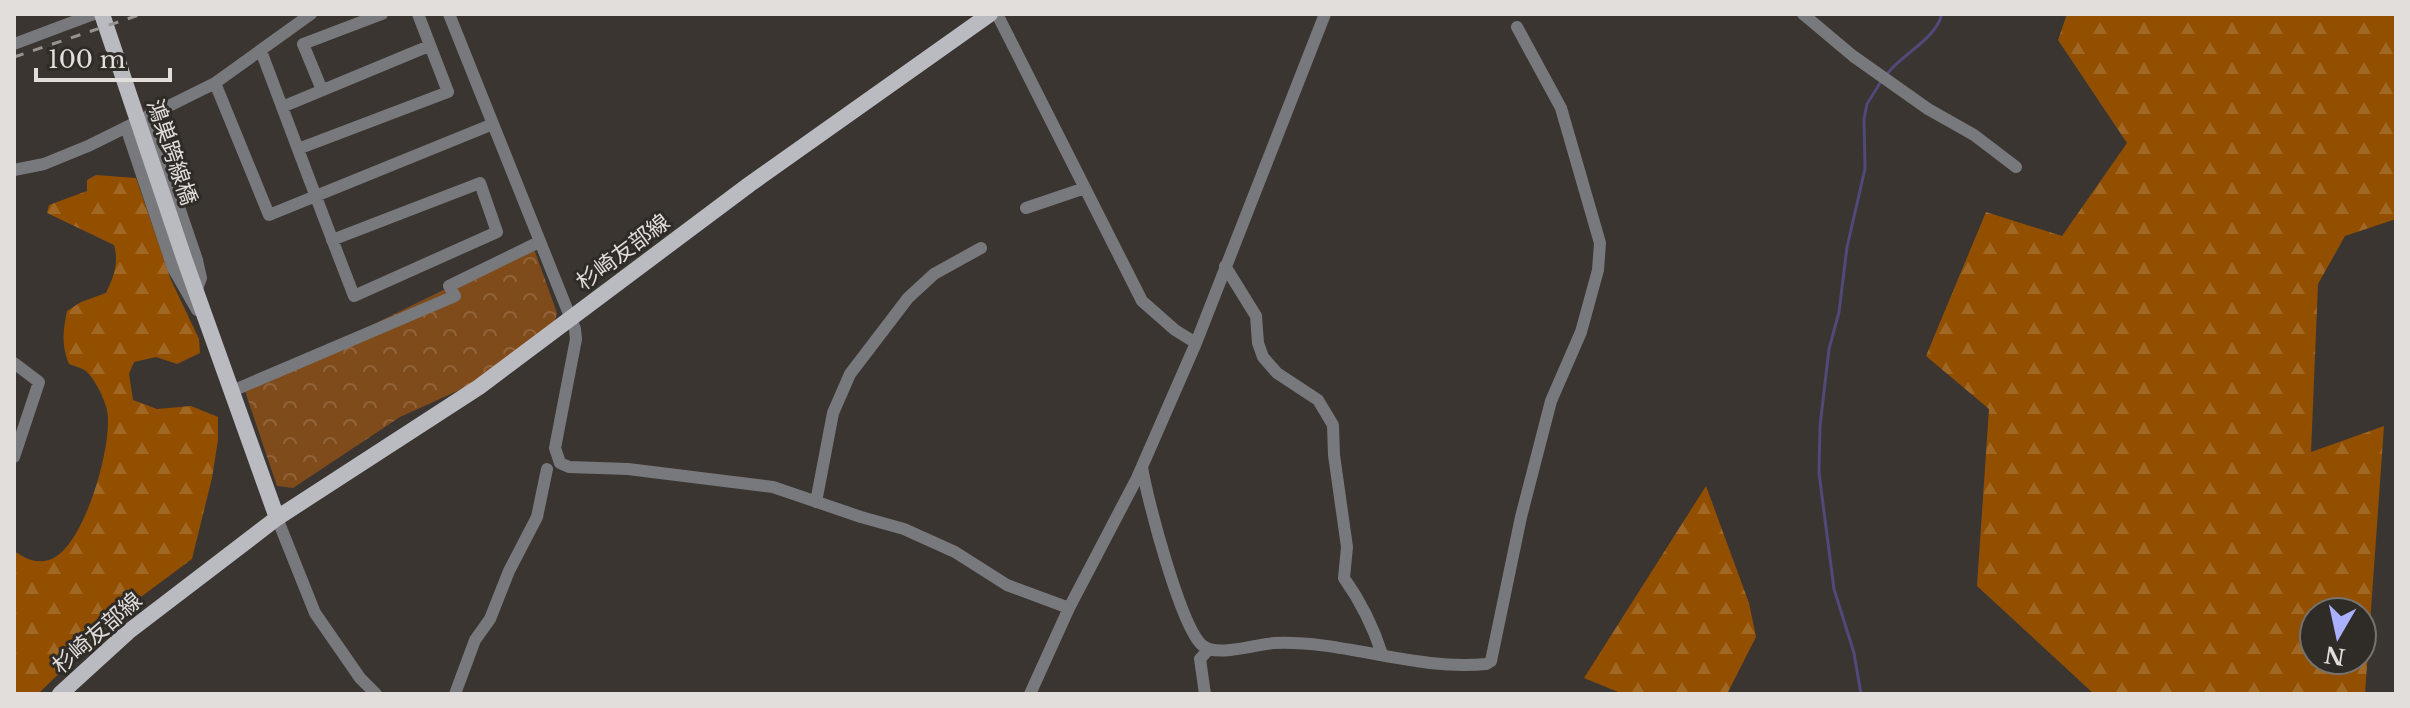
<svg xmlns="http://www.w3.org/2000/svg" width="2410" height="708" viewBox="0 0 2410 708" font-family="'Libre Baskerville','Noto Sans JP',serif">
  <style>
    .forest { fill: url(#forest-firs); fill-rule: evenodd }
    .park { fill: url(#park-crowns) }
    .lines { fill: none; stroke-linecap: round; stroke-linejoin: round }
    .stream { stroke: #524879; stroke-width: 3 }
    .minor { stroke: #78797c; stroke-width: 12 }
    .major { stroke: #babbc1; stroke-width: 16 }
    .rail { stroke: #979390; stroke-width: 3; stroke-dasharray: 10 10; stroke-linecap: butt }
    .labels { text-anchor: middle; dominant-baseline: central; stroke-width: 6; stroke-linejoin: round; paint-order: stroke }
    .street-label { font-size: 22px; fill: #e1dedc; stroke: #2f2b27 }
  </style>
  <defs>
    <pattern id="forest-firs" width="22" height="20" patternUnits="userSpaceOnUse" patternTransform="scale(2)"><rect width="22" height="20" fill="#924f00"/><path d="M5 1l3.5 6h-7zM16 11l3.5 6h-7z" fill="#a16825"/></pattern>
    <pattern id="park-crowns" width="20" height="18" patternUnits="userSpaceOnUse" patternTransform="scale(2)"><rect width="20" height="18" fill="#7f4b1b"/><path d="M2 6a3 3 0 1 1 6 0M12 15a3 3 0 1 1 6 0" fill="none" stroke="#91643c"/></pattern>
  </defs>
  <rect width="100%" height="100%" fill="#3a3531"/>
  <path class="forest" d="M2067,14H2396V219L2345,236L2318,284L2311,452L2384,426L2365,694H2094L1977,586L1989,409L1926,356L1986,212L2062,236L2127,143L2058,40ZM2314,612H2362V660H2314Z
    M96,175L136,178L171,280L199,339L200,353L177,364L156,357L134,362L129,374L133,400L157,409L191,406L218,417V440L212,478L192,559L126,608L38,694H14V551C25,558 35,564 49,560C84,550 114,442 107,410C104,398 95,379 86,371C82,368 74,366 69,364C61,344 63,331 67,311L81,302L106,293C114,276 119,263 114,245L47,213L49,205L87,191V180Z
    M1706,486L1749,603L1756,637L1727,694H1623L1584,678Z"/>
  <path class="park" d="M533,246L557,313L555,321L477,382L400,417L293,488L277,486L244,388Z"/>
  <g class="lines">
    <path class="stream" d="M1887,74C1903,53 1935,40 1942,14
      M1861,694L1854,653L1834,589L1819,473L1820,426L1829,349L1839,312L1847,247L1865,169L1864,119L1867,104L1882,80"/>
    <path class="minor" d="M449,14L575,329L576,339L555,448L560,463L569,467L628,469L773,487L861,517L904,529L955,552L1007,585L1069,608
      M997,14L1142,301L1175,330L1196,343
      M1803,14L1853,56L1928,109L1974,135L2016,167
      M14,44L94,14
      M261,51C292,133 322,214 354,296L497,232L480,183L332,240
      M215,83L269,215L493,124
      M322,90L303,44L382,14
      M282,107L429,46
      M148,116L197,260L201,278L196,291
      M126,127L173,268L197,310
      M298,149L448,92L418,14
      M14,170L44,164L88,146L215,83L311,14
      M1026,208L1085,188
      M1225,266L1256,316L1258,343L1263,357L1277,373L1318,400L1333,425L1334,455L1347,547L1344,578C1361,602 1373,626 1382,654
      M14,363L39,382L14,457
      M232,391L455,296L449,286L539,242
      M1142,467C1147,499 1181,627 1202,645C1216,658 1256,644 1274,643C1345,640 1415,671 1486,664L1491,661L1521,517L1551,401L1581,332L1598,270L1600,243L1561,108L1517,27
      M816,502L833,413L850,374L908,298L934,274L981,248
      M277,518L315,613L360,678L376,694
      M455,694L475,640L490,619L509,571L537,517L547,469
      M1030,694L1069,608L1137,478L1196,343L1325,14
      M1205,694L1200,659L1208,650"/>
    <path class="major" d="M102,14L184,258L277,518
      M60,694L128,632L277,518L479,387L750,184L990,14"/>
    <path class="rail" d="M14,57L142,14"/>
  </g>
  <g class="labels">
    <g class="street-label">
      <text transform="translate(172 152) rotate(71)">鴻巣跨線橋</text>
      <text transform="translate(623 252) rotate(-37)">杉崎友部線</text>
      <text transform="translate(97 633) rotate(-41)">杉崎友部線</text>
    </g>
  </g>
  <rect width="2410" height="708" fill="none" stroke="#e1dedc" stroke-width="32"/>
  <g transform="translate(2338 636) rotate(189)"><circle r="38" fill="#2f2b27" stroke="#76736f" stroke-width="2"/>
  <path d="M0-6L14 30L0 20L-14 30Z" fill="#a9b0fc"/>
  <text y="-12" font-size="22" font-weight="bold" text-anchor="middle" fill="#e1dedc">N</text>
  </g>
  <path d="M36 68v12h134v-12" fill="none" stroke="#e1dedc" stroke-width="4"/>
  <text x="48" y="68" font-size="24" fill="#e1dedc" stroke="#2f2b27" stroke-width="6" paint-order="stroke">100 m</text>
</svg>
